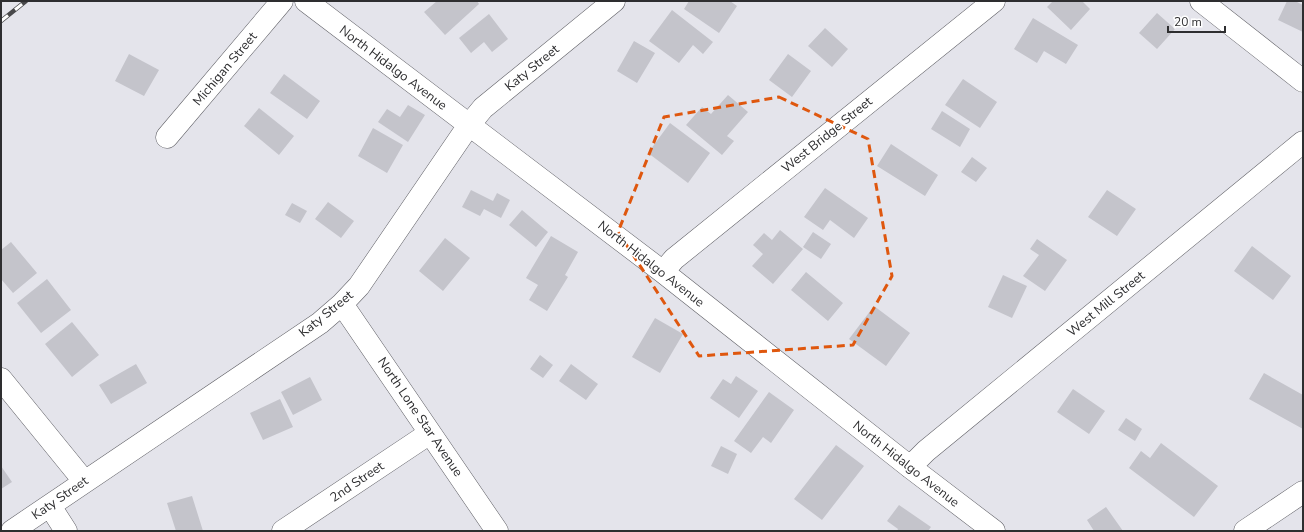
<svg xmlns="http://www.w3.org/2000/svg" width="1304" height="532" viewBox="0 0 1304 532" font-family="'Nunito Sans',sans-serif">
  <style>
    .building { fill: #c4c4cb }
    .lines { fill: none; stroke-linecap: round; stroke-linejoin: round }
    .minor-casing { stroke: #5f5f65; stroke-width: 23 }
    .minor { stroke: #fff; stroke-width: 22 }
    .rail-casing { stroke: #48484a; stroke-width: 4.5 }
    .rail { stroke: #fff; stroke-width: 3; stroke-dasharray: 9; stroke-linecap: butt }
    .marked { fill: none; stroke: #df570e; stroke-width: 3; stroke-dasharray: 8 5; stroke-linejoin: round }
    .labels { text-anchor: middle; dominant-baseline: central; stroke-width: 3; stroke-linejoin: round; paint-order: stroke }
    .street-label { font-size: 13px; fill: #2e2e30; stroke: #fff }
  </style>
  <rect width="100%" height="100%" fill="#e4e4eb"/>
  <path class="building" d="M437,1H477L479,4L445,35L424,12Z
    M689,1H730L737,6L719,33L684,9Z
    M1053,1H1082L1090,9L1071,30L1047,7Z
    M1287,1H1295L1303,5V32L1278,20Z
    M672,10L713,42L703,54L693,45L679,63L649,41Z
    M1157,13L1175,29L1157,49L1139,33Z
    M489,14L508,39L492,52L484,42L471,53L459,38Z
    M1033,18L1078,45L1066,64L1044,51L1037,63L1014,49Z
    M825,28L848,49L832,67L808,46Z
    M634,41L655,53L637,83L617,71Z
    M129,54L159,70L144,96L115,81Z
    M788,54L811,71L792,97L769,80Z
    M284,74L320,101L307,119L270,93Z
    M963,79L997,102L980,128L945,105Z
    M728,95L748,112L727,136L734,141L722,155L686,125L702,107L711,114Z
    M408,105L425,115L408,142L378,122L387,109L400,117Z
    M259,108L294,136L279,155L244,126Z
    M942,111L970,129L960,147L931,129Z
    M670,123L710,153L688,183L648,153Z
    M373,128L403,145L387,173L358,156Z
    M891,144L938,175L925,196L877,166Z
    M972,157L987,168L976,182L961,172Z
    M825,188L868,218L854,238L830,220L823,230L804,217Z
    M471,190L493,201L497,193L510,200L501,218L484,209L480,216L462,207Z
    M1107,190L1136,209L1117,236L1088,217Z
    M328,202L354,221L341,238L315,219Z
    M292,203L307,211L300,223L285,215Z
    M522,210L548,232L536,247L509,225Z
    M780,230L803,249L773,284L752,266L763,254L753,245L764,233L772,240Z
    M813,232L831,244L821,259L803,247Z
    M551,236L578,252L565,275L568,277L547,311L529,300L538,285L526,278Z
    M445,238L470,258L443,291L419,271Z
    M1037,239L1067,260L1045,291L1023,276L1039,255L1030,249Z
    M11,242L37,273L13,293L1,279V250Z
    M1252,246L1291,276L1273,300L1234,271Z
    M806,272L843,303L828,321L791,290Z
    M1003,275L1027,286L1012,318L988,307Z
    M47,279L71,310L41,333L17,303Z
    M874,306L910,333L886,366L849,339Z
    M655,318L683,334L660,373L632,357Z
    M72,322L99,355L72,377L45,344Z
    M540,355L553,365L543,378L530,369Z
    M136,364L147,383L111,404L99,385Z
    M571,364L598,384L586,400L559,381Z
    M1264,373L1303,395V429L1249,399Z
    M736,376L758,391L739,418L710,398L723,379L731,384Z
    M310,377L322,400L293,415L281,392Z
    M1073,389L1105,411L1089,434L1057,412Z
    M769,392L794,410L771,443L763,437L751,453L734,441Z
    M280,399L293,427L263,440L250,413Z
    M1126,418L1142,429L1135,441L1118,430Z
    M1161,443L1218,486L1194,517L1129,468L1141,451L1150,458Z
    M836,445L864,466L822,520L794,499Z
    M721,446L737,454L728,474L711,466Z
    M1,466L12,482L1,489Z
    M192,496L203,531H176L167,503Z
    M899,505L931,527L928,531H897L898,529L887,521Z
    M1106,507L1123,531H1094L1087,520Z"/>
  <g class="lines">
    <defs>
      <path id="minor" d="M306,1L663,272L910,467L994,531
        M1201,1L1303,81
        M167,137L282,1
        M663,272L674,259L994,1
        M342,304L497,531
        M1,379L84,481
        M910,467L926,451L1303,142
        M50,506L66,531
        M12,531L320,323L342,304L359,286L469,125L483,108L614,1
        M283,531L430,433
        M1245,531L1303,492"/>
    </defs>
    <use href="#minor" class="minor-casing"/>
    <use href="#minor" class="minor"/>
    <defs>
      <path id="rail" d="M1,21L26,1"/>
    </defs>
    <use href="#rail" class="rail-casing"/>
    <use href="#rail" class="rail"/>
  </g>
  <path class="marked" d="M779,97L868,139L892,276L853,345L699,356L618,232L664,117Z"/>
  <g class="labels">
    <g class="street-label">
      <text transform="translate(393 68) rotate(37)">North Hidalgo Avenue</text>
      <text transform="translate(532 68) rotate(-39)">Katy Street</text>
      <text transform="translate(225 69) rotate(-50)">Michigan Street</text>
      <text transform="translate(827 135) rotate(-39)">West Bridge Street</text>
      <text transform="translate(651 264) rotate(38)">North Hidalgo Avenue</text>
      <text transform="translate(1106 304) rotate(-39)">West Mill Street</text>
      <text transform="translate(326 314) rotate(-39)">Katy Street</text>
      <text transform="translate(420 417) rotate(56)">North Lone Star Avenue</text>
      <text transform="translate(906 464) rotate(38)">North Hidalgo Avenue</text>
      <text transform="translate(357 482) rotate(-34)">2nd Street</text>
      <text transform="translate(60 498) rotate(-35)">Katy Street</text>
    </g>
  </g>
  <rect width="1304" height="532" fill="none" stroke="#2e2e30" stroke-width="4"/>
  <path d="M1168 26v6h57v-6" fill="none" stroke="#2e2e30" stroke-width="2"/>
  <text x="1174" y="26" font-size="12" fill="#2e2e30" stroke="#ffffff" stroke-width="3" paint-order="stroke">20 m</text>
</svg>
